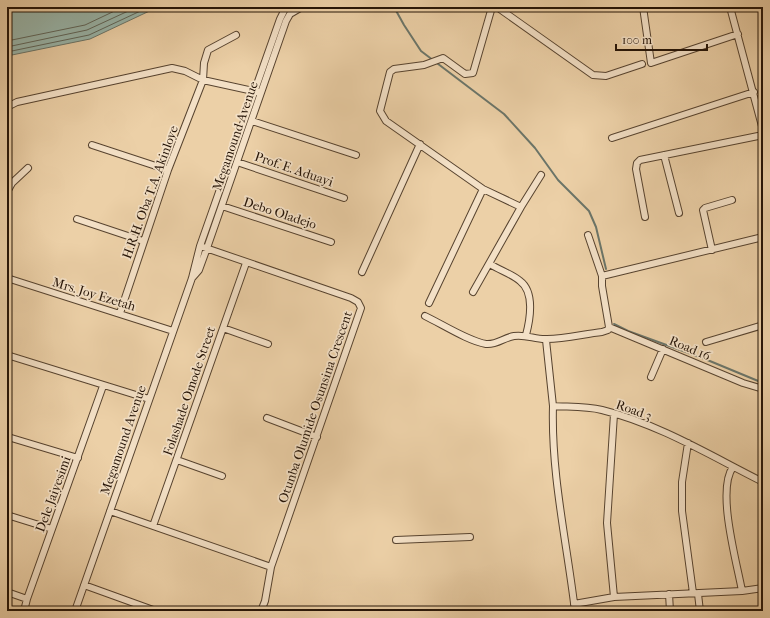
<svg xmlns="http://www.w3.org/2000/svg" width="770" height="618" viewBox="0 0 770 618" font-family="'IM FELL French Canon',serif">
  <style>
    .water { fill: #99b6ab; stroke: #6b7569 }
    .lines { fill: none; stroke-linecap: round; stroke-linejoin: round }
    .shore { stroke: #5f6559; stroke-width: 1 }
    .stream { stroke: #6b7569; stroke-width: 2 }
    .minor-casing { stroke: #57432f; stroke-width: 8 }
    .minor { stroke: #f3e0c6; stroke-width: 6 }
    .labels { text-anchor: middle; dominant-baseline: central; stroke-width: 3.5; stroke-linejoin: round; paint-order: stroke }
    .street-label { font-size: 13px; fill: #251407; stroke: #f3e0c6 }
  </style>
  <rect width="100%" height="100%" fill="#ecd0a7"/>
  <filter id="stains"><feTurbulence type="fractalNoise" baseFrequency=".005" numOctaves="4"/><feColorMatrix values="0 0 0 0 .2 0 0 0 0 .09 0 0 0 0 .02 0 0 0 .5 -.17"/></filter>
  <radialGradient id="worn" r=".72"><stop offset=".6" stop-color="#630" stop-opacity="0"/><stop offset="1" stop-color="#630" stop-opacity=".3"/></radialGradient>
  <path class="water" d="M7,7H158L90,39L7,56Z"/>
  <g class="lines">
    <path class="shore" d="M7,41L85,25L123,7
      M7,47L87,30L137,7
      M7,52L89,35L149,7"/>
    <path class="stream" d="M394,7L404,25L421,51L504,114L535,148L558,180L589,211L596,227L606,269
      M614,324L628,331L705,359L763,383"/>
    <defs>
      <path id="minor" d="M497,7L593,75L606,76L642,64
        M643,7L651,63L738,34
        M730,7L763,130
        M7,107L17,102L172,68L185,71L203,80L258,92
        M252,121L356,155
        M612,138L754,92
        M92,145L168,170
        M664,155L679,213
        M237,162L344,198
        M7,192L12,183L28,168
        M222,206L331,242
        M521,207L541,175
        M645,217L636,169L637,163L640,160L763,135
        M77,219L143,241
        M588,235L602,276
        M200,246L351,298L358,302L361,308L271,567L265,601L261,611
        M712,250L703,210L705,208L732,200
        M490,264C499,270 512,274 520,281C535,292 530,320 526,335
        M362,272L420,144
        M7,278L173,331
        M192,278L199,270L207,248L286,21L290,14L302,7
        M473,292L521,207L483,189L386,121L380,111L390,72L394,69L424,65L443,58L465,74L473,73L492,7
        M429,303L483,189
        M120,313L168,170L203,80L204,63L208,50L236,35
        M425,316C442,324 468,341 486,344C497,345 503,338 514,336C526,334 536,340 547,339C565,339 584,334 602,332L608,330L609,327L602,286V276L763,237
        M609,327L743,383L763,389
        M223,328L268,344
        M546,340L553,406C569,407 586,406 602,410C659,424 711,456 763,482
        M706,342L763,325
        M7,355L149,399
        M651,377L663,349
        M553,406C551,475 567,543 575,611
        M614,414L607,523L614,597L742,591L763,588
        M267,418L317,437
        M8,437L78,458
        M688,443L682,482V511L693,593
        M177,460L222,476
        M733,467C716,490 737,563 742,591
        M110,511L271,567
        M7,515L52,529
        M153,526L246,263
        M396,540L470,537
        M84,585L156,611
        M7,592L27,599
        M669,594L670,611
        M698,594L700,611
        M574,604L614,597
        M24,611L27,599L103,386
        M75,611L192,278L200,246L280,19L286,7"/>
    </defs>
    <use href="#minor" class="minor-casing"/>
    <use href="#minor" class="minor"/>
  </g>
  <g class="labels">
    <g class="street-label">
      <text transform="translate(235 136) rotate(-71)">Megamound Avenue</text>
      <text transform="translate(294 169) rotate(19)">Prof. E. Aduayi</text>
      <text transform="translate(150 192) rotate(-70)">H.R.H. Oba T.A. Akinloye</text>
      <text transform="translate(280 213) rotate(18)">Debo Oladejo</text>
      <text transform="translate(94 294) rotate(17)">Mrs. Joy Ezetah</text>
      <text transform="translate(690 348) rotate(23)">Road 16</text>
      <text transform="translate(189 391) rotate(-71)">Folashade Omode Street</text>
      <text transform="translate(315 407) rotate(-71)">Otunba Olumide Osunsina Crescent</text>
      <text transform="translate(634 410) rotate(20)">Road 3</text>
      <text transform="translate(123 440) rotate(-71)">Megamound Avenue</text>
      <text transform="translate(53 494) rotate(-70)">Dele Jaiyesimi</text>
    </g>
  </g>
  <rect width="770" height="618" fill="none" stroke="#ecd0a7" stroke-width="24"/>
  <rect x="8" y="8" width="754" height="602" fill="none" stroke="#251407" stroke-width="2"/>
  <rect x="12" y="12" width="746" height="594" fill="none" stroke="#251407"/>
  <path d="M616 44v6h91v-6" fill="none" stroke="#251407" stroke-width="2"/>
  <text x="622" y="44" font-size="12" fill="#251407" stroke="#f3e0c6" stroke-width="3" paint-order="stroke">100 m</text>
  <rect width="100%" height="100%" filter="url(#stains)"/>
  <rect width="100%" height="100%" fill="url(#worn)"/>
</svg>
